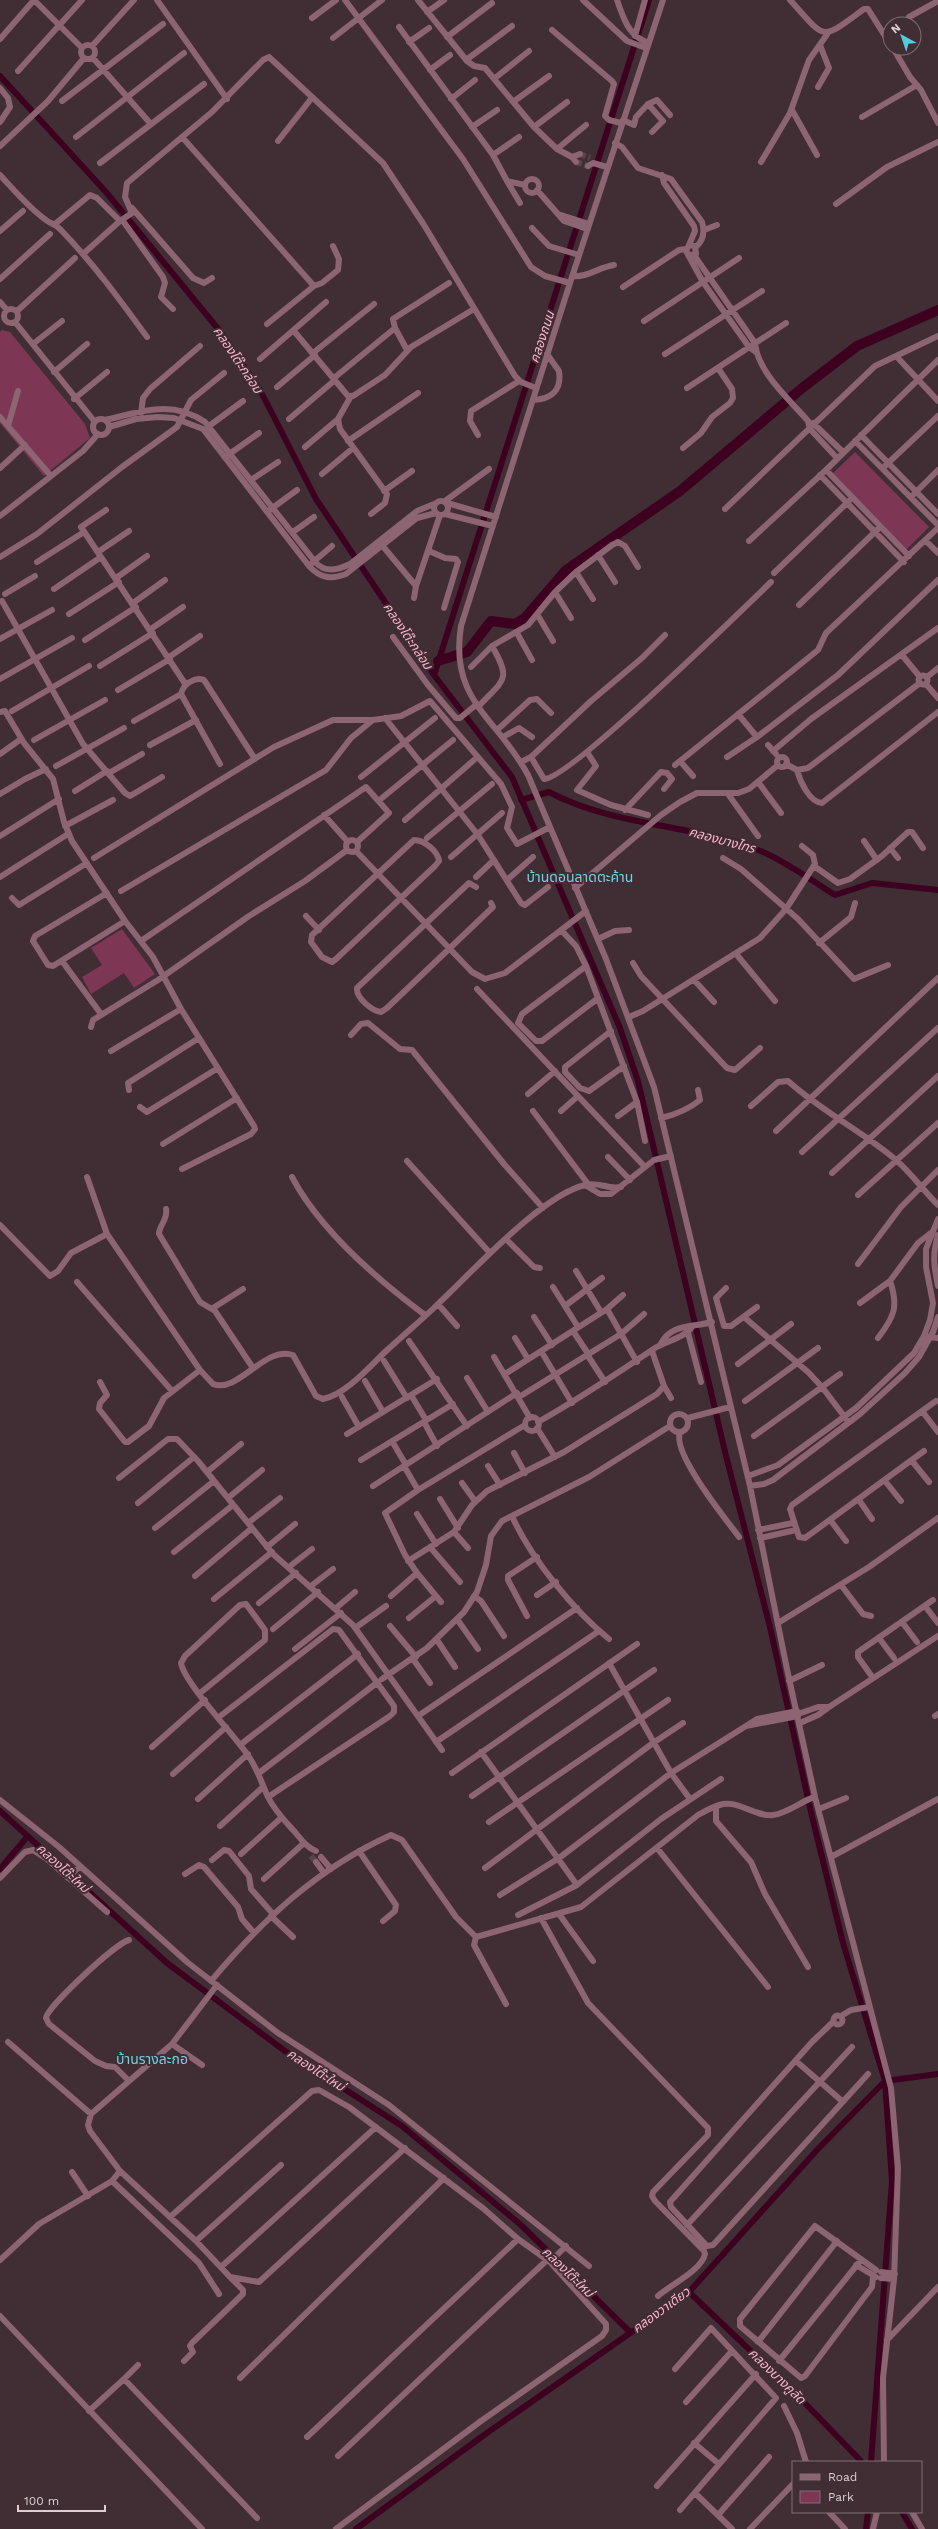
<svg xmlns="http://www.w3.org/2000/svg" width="938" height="2529" viewBox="0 0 938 2529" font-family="'Work Sans','Noto Sans Thai',sans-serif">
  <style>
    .green { fill: #7d3653 }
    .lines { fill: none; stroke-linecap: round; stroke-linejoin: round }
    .canal { stroke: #3d001f; stroke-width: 6 }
    .river { stroke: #3d001f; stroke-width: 10 }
    .minor-tunnel { stroke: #57464c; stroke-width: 6; stroke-dasharray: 6 3; stroke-linecap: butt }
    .minor { stroke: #8c6472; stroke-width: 6 }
    .labels { text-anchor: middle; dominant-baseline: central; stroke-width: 4; stroke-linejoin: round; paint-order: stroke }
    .water-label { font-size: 13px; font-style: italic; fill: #fdb3cd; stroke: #402e34 }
    .quarter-label { font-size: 14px; fill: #6bd5e3; stroke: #402e34 }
  </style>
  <rect width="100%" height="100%" fill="#402e34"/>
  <path class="green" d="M2,330L10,332L85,424L90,438L44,476L0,423V332Z
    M855,452L929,527L903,553L829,477Z
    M122,929L155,974L134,988L124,973L91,994L82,977L102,965L91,948Z"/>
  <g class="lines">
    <path class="canal" d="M0,76L106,192L219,330L260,390L316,499L434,675L512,777L620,1028L638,1081L726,1456L770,1627L811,1812L843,1943L885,2081L892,2181L871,2462
      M434,675L649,0
      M521,800L549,792C607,823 676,824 739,843C774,853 805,876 835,895L872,883L938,890
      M0,1811L167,1963L285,2051L402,2126L521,2225L629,2331
      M0,1869L28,1836
      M689,2292L799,2397L862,2462
      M902,2512L912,2529
      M356,2529L484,2435L689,2292L817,2150L885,2081L938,2074
      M866,2529L868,2512"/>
    <path class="river" d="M438,661L467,652L491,621L515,624L525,618L566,570L680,491L801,389L857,346L938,310"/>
    <path class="minor-tunnel" d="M580,154L590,158
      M576,162L588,166
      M311,1856L316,1862"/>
    <path class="minor" d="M34,0L82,48
      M157,0L227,99
      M345,0L463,159L531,267L545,276L570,283
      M418,0L467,61L474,66L485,68L534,127L557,149L572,157L576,162
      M583,0L627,41L646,48
      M617,0C624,19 628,36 649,43
      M663,0L570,283L461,626C449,701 497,717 528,775L606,959L654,1087L750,1486L787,1669L815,1797L891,2088L898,2168L894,2279L883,2378L884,2462
      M790,0C827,40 819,42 864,9H868L890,44
      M427,12L444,0
      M909,17L938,1
      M312,18L336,0
      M399,27L493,155L507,181L525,185
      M552,30L612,81L614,84L605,116L609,120L621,123
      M635,36L645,0
      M447,37L492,3
      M333,38L382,0
      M0,39L34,0
      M409,42L429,28
      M81 52a7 7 0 1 1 14 0a7 7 0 1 1-14 0Z
      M92,46L134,0
      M893,48L910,77L921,90L938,123
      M93,58L150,123
      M466,60L512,26
      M430,70L450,55
      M18,71L82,0
      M495,78L529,51
      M818,87L829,68L820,45
      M0,88L8,98L10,107L0,122
      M451,99L475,80
      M62,101L163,24
      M513,102L549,76
      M648,104L657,100L670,115
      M792,110L817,155
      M862,117L917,85
      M623,120L634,125L636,117L648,104L663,121L652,132
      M472,127L497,110
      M534,127L567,102
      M76,137L184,53
      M182,137L314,286L267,324
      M278,141L311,99
      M615,143L622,147L638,168L671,179L702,222C705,232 704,240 696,247
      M0,146L48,101L84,58
      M557,149L586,125
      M493,155L519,137
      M572,157L580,154
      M761,162L790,113L809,60L828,33
      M100,163L204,84
      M588,166L593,163L607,167
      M0,175C14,190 29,208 46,220C51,224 56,224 61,230C93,263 120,300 147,337
      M662,175L664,183L694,226L695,231L689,245
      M525 186a7 7 0 1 1 14 0a7 7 0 1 1-14 0Z
      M507,181L520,203
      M537,190L564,221L587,229
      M836,204L887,167L938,142
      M132,208L193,278L204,283L212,278
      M558,214L589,224
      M123,221L163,277L165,283L161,297L173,309
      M55,224L90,195L97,198L120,221L132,213L125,197L127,183L212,112L263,60L269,57L383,163L424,225L515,376L521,382L536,388
      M532,228L549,246L579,255
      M704,230L717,225
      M0,231L23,211
      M83,254L120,221
      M688,255L696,254L695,246L689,245L686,251L703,282L749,347L756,352
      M694,255L755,343C758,373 789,399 808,421L810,429L837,458
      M572,276C587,278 599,267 614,265
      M0,279L50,234
      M314,286L322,283L338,270L339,259L333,246
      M623,287L679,250L686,249
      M0,302L7,310
      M4 316a7 7 0 1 1 14 0a7 7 0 1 1-14 0Z
      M17,311L75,258
      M644,321L739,258
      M15,322L95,422
      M294,331L348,396H353L385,375L411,347L474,309
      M33,344L62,321
      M407,350L395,328L393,319L449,283
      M313,353L374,304
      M665,354L762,291
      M897,357L938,401
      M260,359L326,302
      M54,372L87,344
      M334,378L395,328
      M277,387L315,355
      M687,388L786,323
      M74,399L107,372
      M533,400C551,399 562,391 559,371L547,354
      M141,413L143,398L150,389L200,346
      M0,417L51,476
      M93 427a8 8 0 1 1 16 0a8 8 0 1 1-16 0Z
      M289,419L335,380
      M338,419L340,429L387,494L385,503L371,514
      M105,420C141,412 171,399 205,422L316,563C326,573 338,570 350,564L417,511L434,504
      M813,423L843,452
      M8,426L18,391
      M209,426L243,401
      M109,427L136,419L158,417L174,418L203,429L309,566C320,578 331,580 346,574L417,518L436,513
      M478,435L470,421L471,411L519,381
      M861,435L938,514
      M348,441L418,393
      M855,441L938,525
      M305,447L338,419L351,396
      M683,448L701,433L712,417L730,403L733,398L732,389L718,368
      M228,455L259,433
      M885,466L938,416
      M0,468L25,445
      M826,470L909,556
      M322,474L353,448
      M820,475L904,562
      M251,480L278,462
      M384,491L412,471
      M913,495L938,470
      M434 508a7 7 0 1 1 14 0a7 7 0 1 1-14 0Z
      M445,501L489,469
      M447,503L496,517
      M271,509L297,490
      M725,509L875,366L938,336
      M106,510L81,527L186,685
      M445,514L493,526
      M0,516L83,451L98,434
      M293,532L314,517
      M925,540L938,553
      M749,541L826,470L938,360
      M381,544L416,586L440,515
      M429,551L445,558L456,559L458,562L444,608
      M98,552L129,531
      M598,555L615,582
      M0,557L37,534L122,467L177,427L191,400L224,373
      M37,562L84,532
      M312,563L332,546
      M576,572L593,599
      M774,573L849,501
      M116,578L147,556
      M54,589L101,557
      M555,592L571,618
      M5,594L35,576
      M414,598L416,586
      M2,601L83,744L125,793L130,796L162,777
      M133,603L165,580
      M799,605L878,529
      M69,614L119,582
      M537,614L553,641
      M151,629L183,607
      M517,633L532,660
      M393,637L428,685L456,718H460L477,704
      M0,639L52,610
      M85,640L136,607
      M902,655L920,677
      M169,657L200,636
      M100,666L153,633
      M471,667L492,646L528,625L555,592L576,572L612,545L618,542L625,546L638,567
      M918.5 680a4.5 4.5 0 1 1 9 0a4.5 4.5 0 1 1-9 0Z
      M927,677L938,668
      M0,679L72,638
      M926,684L938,698
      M118,690L170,659
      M478,707C504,679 512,681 492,646
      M12,711L89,666
      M0,712L5,711L24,743L53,779L64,822L72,841L125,921L153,957L181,1009L254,1126L255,1129L251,1134L182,1169
      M738,714L757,737
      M385,718L478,835L521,903L525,905L548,887
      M134,721L181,694
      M497,730L530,700L537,699L551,713
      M503,737L519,728L532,737
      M34,740L105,700
      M150,745L196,720
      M768,745L776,754
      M773,751L811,719L938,628
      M587,752L596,766L577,790L611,805L648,815
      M0,754L21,739
      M531,757L544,779C568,780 743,609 771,582
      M727,757L757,737L838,675L938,580
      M777 762a5 5 0 1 1 10 0a5 5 0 1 1-10 0Z
      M680,761L693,776
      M521,762L531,757L591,701L642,658L665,635
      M220,764L181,694C183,685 194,676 204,680L255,759
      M786,764L797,770L808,768L920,683
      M675,765L818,650L826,633L938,528
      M56,766L124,728
      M797,770C800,781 809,802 822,803L938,712
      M109,773L142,754
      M361,777L435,718
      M758,782L781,813
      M75,791L107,771
      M0,794L25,779L46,769
      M728,794L758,836
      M382,798L453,740
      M625,810L661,772L667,773L672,779L664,789
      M324,815L348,842
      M405,820L474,760
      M65,826L113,800
      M0,836L59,799
      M427,838L492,784
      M346 846a6 6 0 1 1 12 0a6 6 0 1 1-12 0Z
      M414,840C424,840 438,851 439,861L435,866L336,959L332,962L322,957L311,942L312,935Z
      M864,841L877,860
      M890,848L898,858
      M356,851L472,972L485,979L505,973L586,911
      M451,857L502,813
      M94,858L274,747L333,720H373L401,716L430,701L501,784L512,807L507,828L517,844L550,827
      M723,858L741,869L798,919L854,979L888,965
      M814,866L838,883L850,879L882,856L908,832H912L923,848
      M0,877L68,834
      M476,877L494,860
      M507,880L533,857
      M476,887L469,883L357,988C356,998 372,1011 381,1012L387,1008L493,907L491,903
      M575,888L661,815L680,802L697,793H738L749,789L778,765
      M121,891L326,770L351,738L373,720
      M107,893L35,936L33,941L48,965L53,966L125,921
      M12,898L19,905L87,863
      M306,916L319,930
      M561,930L576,946L586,966L637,1102L645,1141
      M598,939L615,931L629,930
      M141,941L366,787L389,813L357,842
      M819,943L851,917L855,903
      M737,955L775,1001
      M62,961L101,1014
      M633,963L641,976L727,1068L735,1070L760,1048
      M586,966L522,1014L518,1023L536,1041H542L597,999
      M694,980L714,1002
      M477,989L645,1167
      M629,1017L643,1011L760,938L786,909L815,864L813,855L802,846
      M91,1027L93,1020L158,980L249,916L305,881L347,850
      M611,1031L565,1067V1072L580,1088L589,1091L624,1066
      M351,1035L361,1024L368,1023L400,1049L412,1050L504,1164L543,1208
      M111,1051L181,1009
      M129,1090L128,1083L199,1038
      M528,1094L555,1071
      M751,1106L778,1082L788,1081C821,1111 862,1131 896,1160C911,1173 924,1191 938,1205
      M140,1107L147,1112L218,1068
      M533,1111L588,1184
      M561,1111L578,1096
      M618,1116L637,1102
      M661,1118C674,1115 689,1109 700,1100L698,1090
      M776,1131L938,978
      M163,1144L237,1098
      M802,1152L938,1028
      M608,1157L630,1180
      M407,1161L490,1253
      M832,1173L938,1076
      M87,1177L107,1234
      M292,1177C320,1230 378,1280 425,1315
      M586,1185C598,1181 608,1190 621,1187
      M858,1195L938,1123
      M166,1209C168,1220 159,1225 159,1234L200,1302L215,1311L253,1368
      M0,1225L50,1276L58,1271L71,1253L107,1234L200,1370L213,1384C238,1394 265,1345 293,1355L316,1396L323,1399C346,1394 368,1368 385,1352C403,1335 422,1320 439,1303C473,1271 542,1195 585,1185L600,1194H611L654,1160L671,1156
      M938,1235C932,1255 934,1267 938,1286
      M506,1239L534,1267L540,1268
      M858,1264L901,1207L938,1170
      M576,1271L601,1312
      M77,1282L172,1391
      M553,1287L578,1327
      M726,1288L716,1298L724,1326H731L757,1307
      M860,1303L890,1281L918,1243L932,1232
      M438,1304L457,1326
      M565,1306L602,1278
      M213,1308L243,1289
      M607,1309L637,1362
      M534,1317L552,1345
      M744,1317L808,1372L822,1387L847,1420
      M573,1331L589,1355
      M688,1333L701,1382
      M928,1337L938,1338
      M515,1338L528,1359
      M878,1338C894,1317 899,1307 890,1281
      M409,1341L467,1426
      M660,1345C671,1323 691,1328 712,1322
      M541,1351L572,1403
      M588,1356L605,1382
      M494,1357L530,1418
      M384,1361L407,1398
      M738,1364L791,1324
      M505,1374L607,1309L623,1295
      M467,1378L488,1412
      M365,1381L383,1412
      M100,1382L107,1395L100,1403L99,1409L125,1442H128L149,1426L164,1398L200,1370
      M664,1386L671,1398
      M411,1395L426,1420
      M342,1397L359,1427
      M519,1397L621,1334L644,1314
      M745,1401L818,1348
      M922,1411L936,1401
      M670 1423a9 9 0 1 1 18 0a9 9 0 1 1-18 0Z
      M525 1424a7 7 0 1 1 14 0a7 7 0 1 1-14 0Z
      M688,1418L730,1407
      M424,1422L437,1446
      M538,1422C579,1399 616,1374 655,1348C667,1341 684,1338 692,1327
      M537,1428L555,1457
      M680,1433C672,1453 725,1518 739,1537
      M347,1434L437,1379
      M754,1436L840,1374
      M392,1441L406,1465
      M924,1451L805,1538L799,1537L790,1509L792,1505L922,1411L938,1432
      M514,1453L525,1473
      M361,1460L453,1404
      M912,1461L929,1482
      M404,1466L418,1490
      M488,1466L500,1485
      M207,1472L241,1444
      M748,1476L778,1465L856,1408L914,1353L924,1336L930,1320L933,1303L926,1267V1249L938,1219
      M119,1478L168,1439H177L198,1461L273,1554L353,1625L442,1750
      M885,1481L901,1501
      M462,1483L475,1501
      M373,1486L517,1393
      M750,1486L764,1484L773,1480L860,1414L905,1373L919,1357L933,1332L938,1317
      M228,1498L262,1470
      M440,1499L458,1528
      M859,1500L872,1519
      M138,1503L194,1457
      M417,1514L436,1544
      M512,1516C530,1557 574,1611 609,1639
      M831,1521L846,1541
      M248,1523L280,1498
      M155,1528L214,1481
      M758,1530L793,1523
      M454,1532L468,1548
      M760,1538L796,1530
      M267,1547L295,1524
      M430,1547L460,1582
      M174,1552L233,1505
      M408,1561L454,1532L472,1505L487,1491L564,1452L657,1394L664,1386L652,1351
      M289,1567L312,1549
      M195,1576L252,1528
      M841,1585L863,1614L871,1616
      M311,1586L333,1569
      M537,1595L556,1582
      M391,1596L417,1573
      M474,1596L481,1601L504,1636
      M214,1599L272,1552
      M441,1602L417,1573L405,1555L385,1513L418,1490L525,1425
      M259,1603L296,1573
      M925,1606L938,1623
      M336,1608L355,1592
      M527,1616L508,1580V1576L537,1557
      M409,1618L436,1596
      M457,1619L478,1649
      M902,1622L917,1642
      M778,1623L869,1567L938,1518
      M390,1626L416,1657
      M355,1628L386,1606
      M273,1629L318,1592
      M879,1638L894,1658
      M437,1640L455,1667
      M295,1649L341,1613
      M413,1659L430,1683
      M609,1663L671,1773L690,1799
      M873,1678L858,1657V1652L933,1600
      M382,1679L427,1648L464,1612L477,1592L486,1565L491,1536L502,1521L589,1477L670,1426
      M789,1681L822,1665
      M199,1694L265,1640V1630L246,1604L240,1605L185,1656L181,1663C184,1682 233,1734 247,1754C257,1767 261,1782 268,1797C275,1811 284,1820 294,1831C301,1839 306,1847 316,1851
      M797,1711L757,1719L746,1726L798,1716
      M798,1714L818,1707H829
      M418,1716L577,1608
      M935,1716L938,1714
      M219,1717L333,1629L339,1630L394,1706V1712L390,1716L268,1797
      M800,1723L818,1715L829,1707L938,1636
      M436,1742L599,1631
      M240,1745L358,1654
      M152,1747L205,1700
      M481,1752L577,1885
      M259,1773L378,1682
      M452,1773L637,1644
      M173,1774L226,1727
      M472,1796L654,1670
      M198,1799L248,1754
      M0,1800L59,1847L187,1962L278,2033L389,2105L589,2266
      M716,1807V1821L751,1862L765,1894L808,1967
      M819,1809L846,1798
      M489,1822L668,1700
      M220,1826L263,1787
      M657,1848L768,1987
      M359,1851L396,1905L395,1911L383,1921
      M241,1854L281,1818
      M321,1857L331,1869
      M831,1857L938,1799
      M212,1860L224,1850L229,1851L249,1876L251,1889L273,1914
      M316,1862L324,1873
      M485,1868L653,1743L683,1723
      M185,1874L199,1865L204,1867L238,1907L242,1919L254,1933
      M0,1878L25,1852L33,1850L47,1859L107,1912
      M68,1878L80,1866
      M264,1879L304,1843
      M500,1895L559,1858L671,1773L746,1726
      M559,1914L593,1961
      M518,1915L577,1885L661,1819L721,1779
      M271,1916L293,1937
      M541,1918L588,2003L708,2128V2135L653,2192L652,2196L655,2201L704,2251L705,2254C702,2270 670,2285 658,2296
      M476,1937L581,1907L698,1815C705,1811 714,1806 723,1804C740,1801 755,1817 773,1815C788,1813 801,1801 815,1797
      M476,1937L474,1945L506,2004
      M129,1940C116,1943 47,2007 46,2018L49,2024L95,2061L106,2066L115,2067L129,2081
      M211,1981C262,1920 318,1868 391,1835L402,1840L456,1917L476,1937
      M217,1985L172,2044L91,2114L88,2125L90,2131L120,2171L196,2241L230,2277L259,2282L405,2148
      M833.5 2020a4.5 4.5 0 1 1 9 0a4.5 4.5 0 1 1-9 0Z
      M841,2016L851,2010L869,2007
      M833,2022L812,2042L670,2202L671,2207L707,2246L713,2245L868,2074
      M8,2042L91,2114
      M172,2044L202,2065
      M796,2061L842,2101
      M72,2172L88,2196
      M112,2181L199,2263L219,2294
      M170,2217L312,2091L319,2090L349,2107L484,2209L518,2239L550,2262L606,2324V2330L602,2336L481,2421L336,2529
      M687,2225L852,2047
      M196,2241L281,2165
      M0,2260L39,2224L112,2181L120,2171
      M550,2262L566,2246
      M856,2265L876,2277
      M221,2267L376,2127
      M881,2272L895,2274
      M873,2277L872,2287L805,2376L801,2378L740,2326V2319L815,2226L876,2270
      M881,2278L894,2279
      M0,2316L202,2529
      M887,2340L938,2287
      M758,2342L837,2241
      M184,2361L193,2352L190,2346L192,2343L243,2294V2290L230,2277
      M779,2361L861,2260
      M675,2369L711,2328L776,2398L680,2510
      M240,2378L444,2178
      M124,2379L138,2365
      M686,2402L732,2351
      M784,2406L797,2433L806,2462
      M89,2411L124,2379L257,2518
      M307,2437L518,2239
      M694,2443L719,2464
      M338,2456L547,2260
      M657,2486L756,2374
      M695,2493L732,2529
      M829,2512L845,2529
      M912,2512L922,2529
      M718,2515L769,2457
      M750,2529L793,2484
      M873,2529L877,2512"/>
  </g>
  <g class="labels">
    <g class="water-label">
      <text transform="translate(542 337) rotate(-72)">คลองถนน</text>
      <text transform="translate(238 360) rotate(56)">คลองโต๊ะกล่อม</text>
      <text transform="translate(408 636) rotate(56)">คลองโต๊ะกล่อม</text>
      <text transform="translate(722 840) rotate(15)">คลองบางไทร</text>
      <text transform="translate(63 1868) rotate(42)">คลองโต๊ะใหม่</text>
      <text transform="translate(316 2070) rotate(33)">คลองโต๊ะใหม่</text>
      <text transform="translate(568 2272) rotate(44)">คลองโต๊ะใหม่</text>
      <text transform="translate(661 2310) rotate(-36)">คลองวาเดียว</text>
      <text transform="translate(777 2376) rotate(44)">คลองบางคูลัด</text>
    </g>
    <g class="quarter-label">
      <text x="580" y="877">บ้านดอนลาดตะค้าน</text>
      <text x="152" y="2059">บ้านรางละกอ</text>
    </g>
  </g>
  <rect x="792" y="2461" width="130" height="52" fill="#402e34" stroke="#7e6f74"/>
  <rect x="800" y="2474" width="20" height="6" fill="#8c6472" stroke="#7e6f74"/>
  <text x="828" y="2481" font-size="12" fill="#dcd0d3">Road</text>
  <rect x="800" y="2491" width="20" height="12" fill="#7d3653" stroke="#7e6f74"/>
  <text x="828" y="2501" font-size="12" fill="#dcd0d3">Park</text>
  <g transform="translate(902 36) rotate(320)"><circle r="19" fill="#402e34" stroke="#7e6f74"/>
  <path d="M0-3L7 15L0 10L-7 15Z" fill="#53cbda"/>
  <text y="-6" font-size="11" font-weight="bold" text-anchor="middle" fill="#dcd0d3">N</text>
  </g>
  <path d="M18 2505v6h87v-6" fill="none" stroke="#dcd0d3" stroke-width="2"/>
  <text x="24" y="2505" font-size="12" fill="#dcd0d3" stroke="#402e34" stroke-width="3" paint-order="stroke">100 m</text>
</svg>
